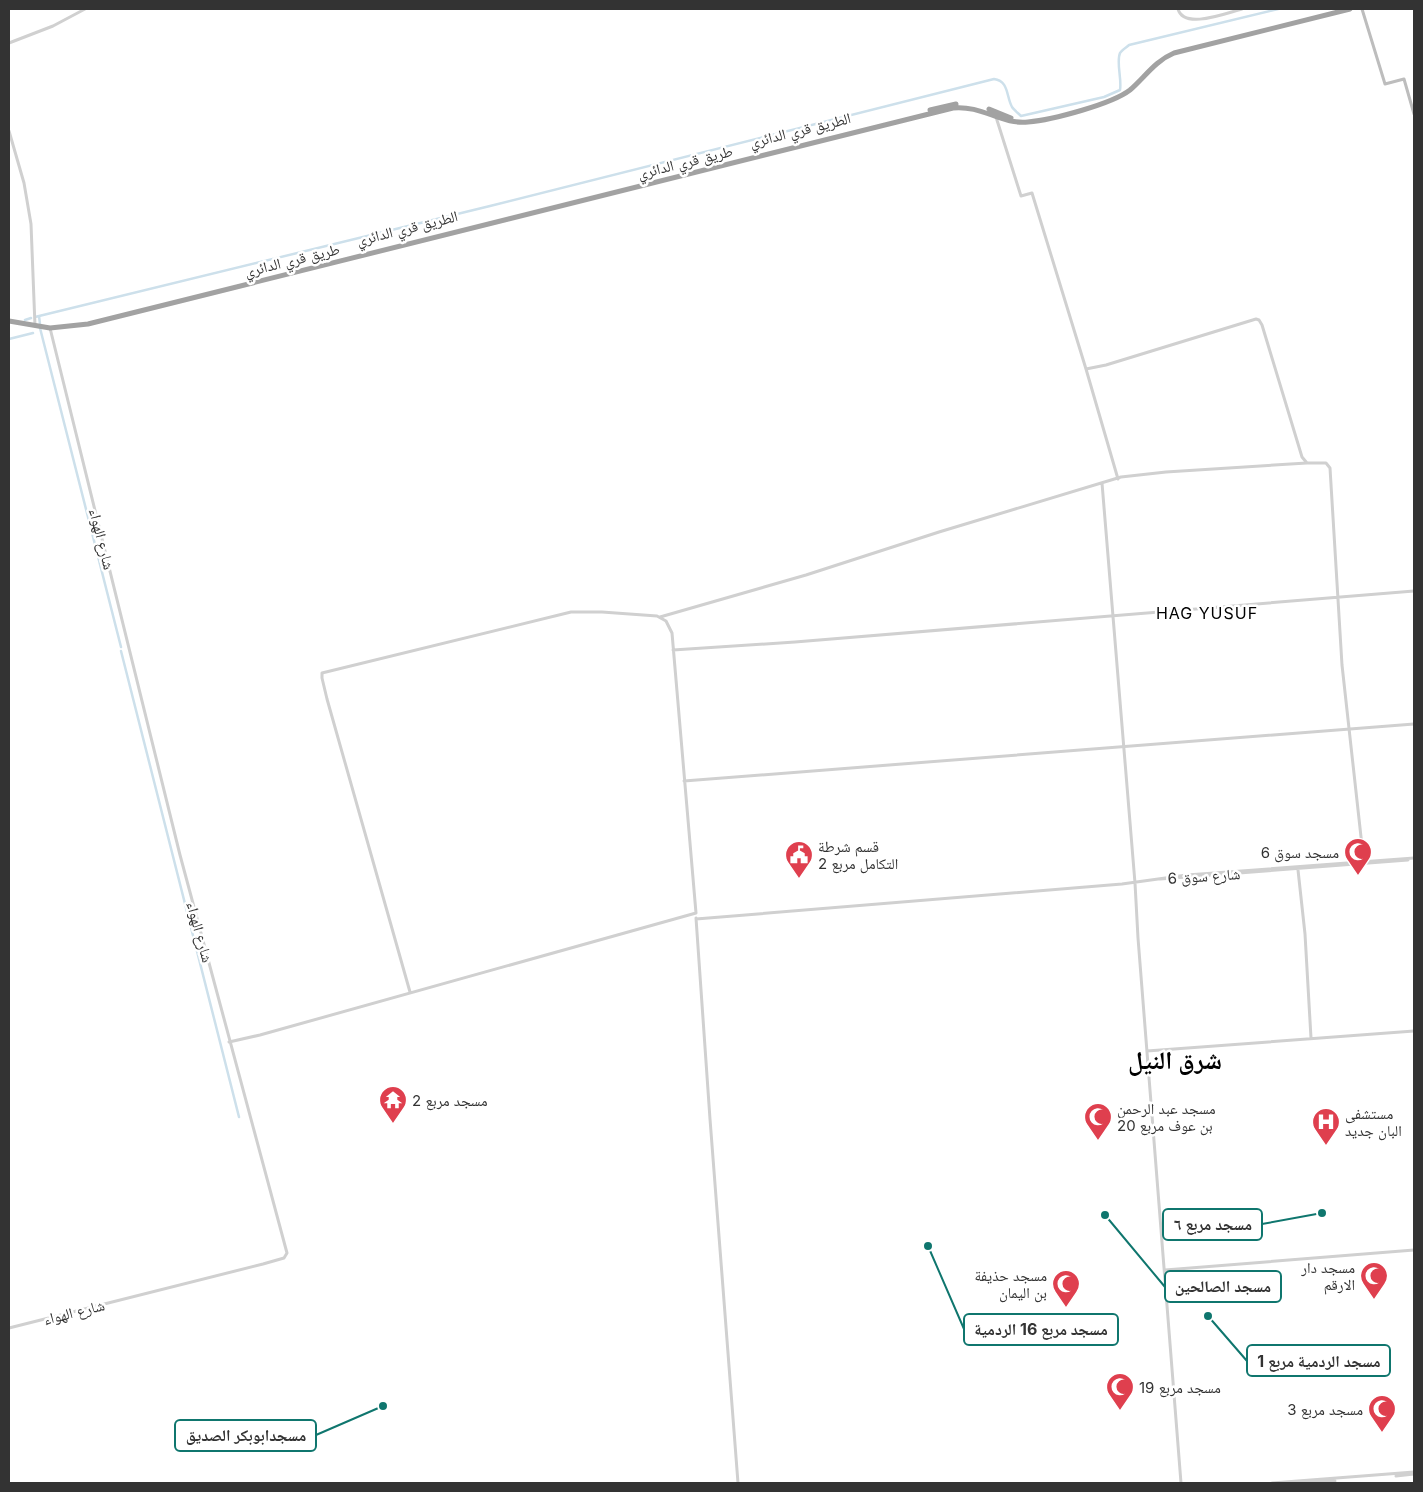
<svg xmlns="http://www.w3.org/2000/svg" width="1423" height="1492" viewBox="0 0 1423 1492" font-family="Inter,'Noto Naskh Arabic',sans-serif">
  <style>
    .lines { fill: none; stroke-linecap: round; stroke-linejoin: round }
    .canal { stroke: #cde0eb; stroke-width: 2.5 }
    .tertiary { stroke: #d0d0d0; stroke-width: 3 }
    .secondary { stroke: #bdbdbd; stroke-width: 3 }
    .trunk { stroke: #a2a2a2; stroke-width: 5 }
    .labels { text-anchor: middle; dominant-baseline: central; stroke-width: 5; stroke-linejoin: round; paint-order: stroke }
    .street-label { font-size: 15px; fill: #333; stroke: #fff }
    .poi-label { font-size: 15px; fill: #333; stroke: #fff; text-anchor: start }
    .neighbourhood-label { font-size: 16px; letter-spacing: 1px; fill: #000; stroke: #fff }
    .town-label { font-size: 25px; font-weight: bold; fill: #000; stroke: #fff }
    .leader { fill: none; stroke: #0f766e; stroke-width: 2 }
    .callout-dot { fill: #0f766e; stroke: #fff; stroke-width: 2 }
    .callout { fill: #fff; stroke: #0f766e; stroke-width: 2 }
    .callout-label { font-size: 16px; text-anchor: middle; font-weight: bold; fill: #333 }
  </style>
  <rect width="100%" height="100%" fill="#fff"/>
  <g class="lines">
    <path class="canal" d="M39,316L40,324
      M35,317L490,206L994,79C1009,81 1006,96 1012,107C1014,110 1018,113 1021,116L1104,97L1120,90C1122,79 1116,62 1120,53C1122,50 1127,47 1129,45L1278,9
      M25,320L31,318
      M40,328L121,647
      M9,339L33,333
      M121,651L239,1117"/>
    <path class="tertiary" d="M1178,9C1184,30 1226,13 1242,9
      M9,43L53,26L85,9
      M996,117L1021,196L1032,193L1086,369L1106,365L1256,319L1259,320L1262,325L1302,457L1307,463H1326L1330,468L1342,665L1364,864
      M9,131L24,183L31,224L35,326
      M1086,369L1118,479
      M1102,483L1135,883L1138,938L1181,1483
      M660,617L806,575L939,532L1121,477L1166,472L1307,463
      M673,650L795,642L1414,591
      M684,781L1414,724
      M1298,870L1305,934L1311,1038
      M1160,879L1408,860
      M696,918L710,1119L738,1483
      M696,919L1122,884L1187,875L1414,858
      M229,1042L260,1035L696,913L672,633L666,621L657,616L602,612H571L322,673V678L327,699L410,992
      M1147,1051L1414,1031
      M1165,1270L1414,1250
      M9,1328L263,1264L284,1258L287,1253L180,855L50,328
      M1396,1476L1414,1474
      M1272,1483L1414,1472
      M1301,1483L1335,1481"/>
    <path class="secondary" d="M1362,9L1385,84L1404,79L1414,114"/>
    <path class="trunk" d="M989,109L1011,118
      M930,110L956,104
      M9,321L50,328L88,324L953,108C982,105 1002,125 1028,122C1052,120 1112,104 1130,90C1145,77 1155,61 1174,53L1350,9"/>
  </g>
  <defs>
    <symbol id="mosque-pin" viewBox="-11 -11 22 30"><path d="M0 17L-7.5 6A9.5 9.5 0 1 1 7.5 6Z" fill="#df3f4e" stroke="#fff"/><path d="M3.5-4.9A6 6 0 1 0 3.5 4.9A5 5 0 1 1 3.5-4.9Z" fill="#fff"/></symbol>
    <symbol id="civic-pin" viewBox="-11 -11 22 30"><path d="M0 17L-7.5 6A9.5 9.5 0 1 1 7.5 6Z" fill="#df3f4e" stroke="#fff"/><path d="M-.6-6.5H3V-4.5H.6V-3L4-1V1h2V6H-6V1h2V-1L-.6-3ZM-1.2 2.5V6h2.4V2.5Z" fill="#fff"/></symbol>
    <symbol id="temple-pin" viewBox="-11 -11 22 30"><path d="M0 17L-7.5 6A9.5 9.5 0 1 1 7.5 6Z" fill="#df3f4e" stroke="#fff"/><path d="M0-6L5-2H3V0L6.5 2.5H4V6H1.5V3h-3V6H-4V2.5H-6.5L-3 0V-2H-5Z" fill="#fff"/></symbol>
    <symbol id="hospital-pin" viewBox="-11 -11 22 30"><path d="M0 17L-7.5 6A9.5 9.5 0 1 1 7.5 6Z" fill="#df3f4e" stroke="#fff"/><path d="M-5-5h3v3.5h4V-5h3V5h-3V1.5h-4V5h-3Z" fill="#fff"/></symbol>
  </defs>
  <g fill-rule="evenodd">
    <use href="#mosque-pin" x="1342" y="836" width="32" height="43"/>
    <use href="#civic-pin" x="783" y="839" width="32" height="43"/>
    <use href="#temple-pin" x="377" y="1084" width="32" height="43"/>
    <use href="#mosque-pin" x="1082" y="1101" width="32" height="43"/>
    <use href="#hospital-pin" x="1310" y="1106" width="32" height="43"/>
    <use href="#mosque-pin" x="1358" y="1260" width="32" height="43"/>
    <use href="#mosque-pin" x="1050" y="1268" width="32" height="43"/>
    <use href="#mosque-pin" x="1104" y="1371" width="32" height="43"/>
    <use href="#mosque-pin" x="1366" y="1393" width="32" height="43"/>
  </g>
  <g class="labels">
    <g class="street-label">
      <text transform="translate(800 130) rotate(-14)">الطريق قري الدائري</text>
      <text transform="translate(685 162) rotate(-14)">طريق قري الدائري</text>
      <text transform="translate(407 228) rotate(-14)">الطريق قري الدائري</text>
      <text transform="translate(292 260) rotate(-14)">طريق قري الدائري</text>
      <text transform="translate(102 539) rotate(76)">شارع الهواء</text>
      <text transform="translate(1204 876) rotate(-4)">شارع سوق 6</text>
      <text transform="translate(200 932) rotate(75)">شارع الهواء</text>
      <text transform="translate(74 1312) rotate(-14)">شارع الهواء</text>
    </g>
    <g class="poi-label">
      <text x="818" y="846">قسم شرطة<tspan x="818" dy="17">التكامل مربع 2</tspan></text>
      <text x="1339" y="852" text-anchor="end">مسجد سوق 6</text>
      <text x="412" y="1100">مسجد مربع 2</text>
      <text x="1117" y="1108">مسجد عبد الرحمن<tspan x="1117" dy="17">بن عوف مربع 20</tspan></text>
      <text x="1345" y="1113">مستشفى<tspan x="1345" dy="17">البان جديد</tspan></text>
      <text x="1355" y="1267" text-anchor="end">مسجد دار<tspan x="1355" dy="17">الارقم</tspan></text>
      <text x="1047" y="1275" text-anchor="end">مسجد حذيفة<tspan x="1047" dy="17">بن اليمان</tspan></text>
      <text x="1139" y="1387">مسجد مربع 19</text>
      <text x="1363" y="1409" text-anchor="end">مسجد مربع 3</text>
    </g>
    <g class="neighbourhood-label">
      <text x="1207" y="613">HAG YUSUF</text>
    </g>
    <g class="town-label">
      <text x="1175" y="1060">شرق النيل</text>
    </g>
  </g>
  <path class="leader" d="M1322 1213L1262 1224M1105 1215L1165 1287M928 1246L964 1329M1208 1316L1247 1361M383 1406L316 1435"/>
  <g class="callout-dot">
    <circle cx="1322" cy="1213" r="5"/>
    <circle cx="1105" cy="1215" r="5"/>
    <circle cx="928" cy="1246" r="5"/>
    <circle cx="1208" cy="1316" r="5"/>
    <circle cx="383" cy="1406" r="5"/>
  </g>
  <g class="callout">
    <rect x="1163" y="1209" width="99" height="31" rx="5"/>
    <rect x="1165" y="1271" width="116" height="31" rx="5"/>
    <rect x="964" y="1314" width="154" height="31" rx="5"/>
    <rect x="1247" y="1345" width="143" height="31" rx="5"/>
    <rect x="175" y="1420" width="141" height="31" rx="5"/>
  </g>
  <g class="callout-label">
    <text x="1213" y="1230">مسجد مربع ٦</text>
    <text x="1223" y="1292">مسجد الصالحين</text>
    <text x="1041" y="1335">مسجد مربع 16 الردمية</text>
    <text x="1319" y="1367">مسجد الردمية مربع 1</text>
    <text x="246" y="1441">مسجدابوبكر الصديق</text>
  </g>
  <rect width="1423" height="1492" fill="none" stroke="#333333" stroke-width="20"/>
</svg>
